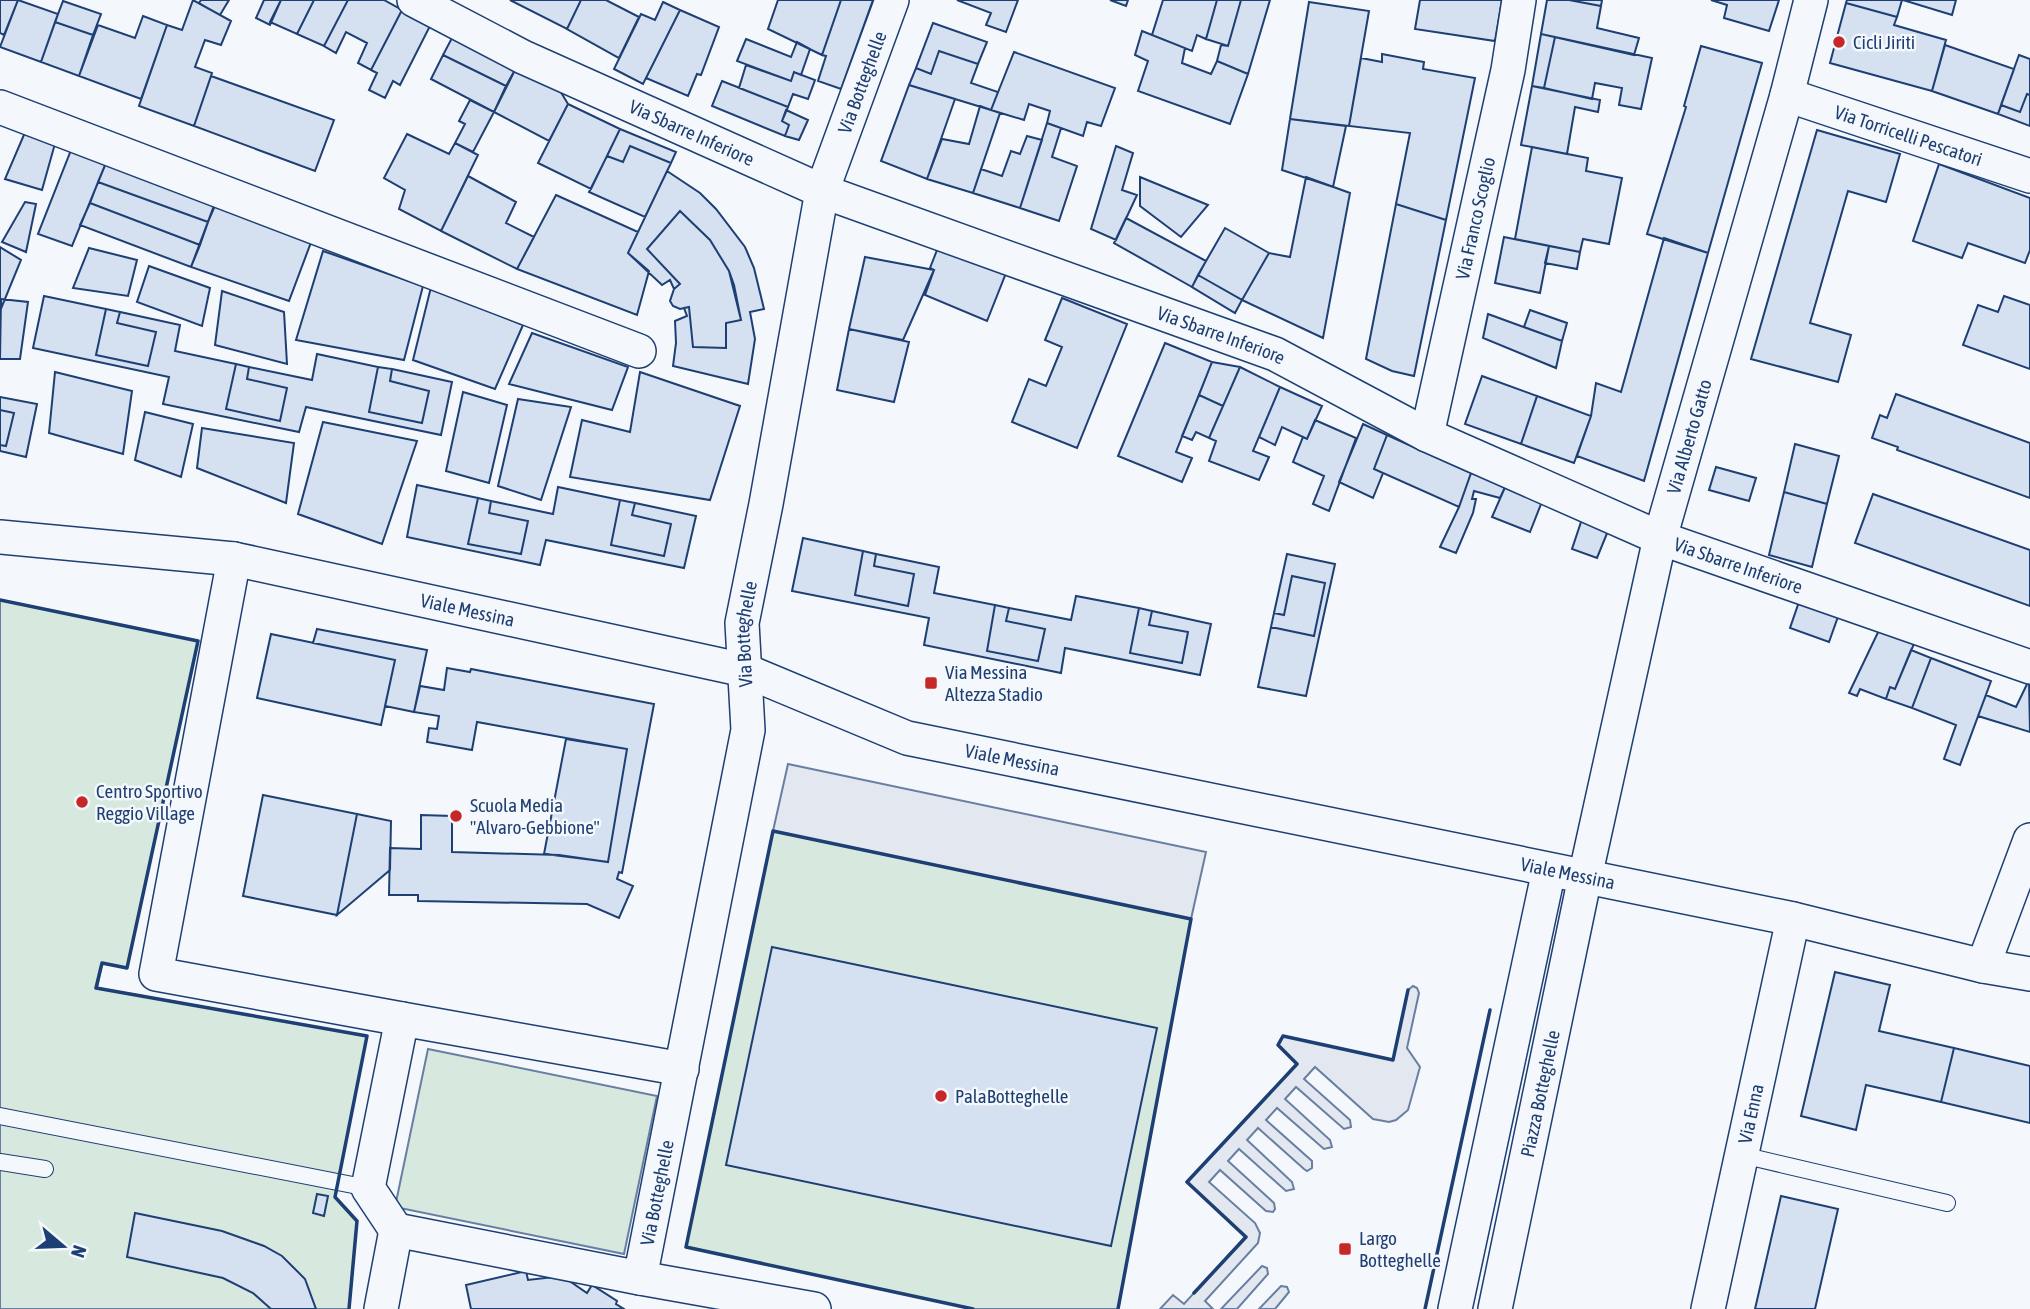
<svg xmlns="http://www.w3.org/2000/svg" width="2030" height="1309" viewBox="0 0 2030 1309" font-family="'Asap Condensed',sans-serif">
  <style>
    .green { fill: #d7e8df; stroke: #687fa3; stroke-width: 2 }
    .parking { fill: #e3e8f0; stroke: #687fa3; stroke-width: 2 }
    .building { fill: #d5e0f0; stroke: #1d3f73; stroke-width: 2 }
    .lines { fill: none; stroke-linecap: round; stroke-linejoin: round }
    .lane-casing { stroke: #1d3f73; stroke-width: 18 }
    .street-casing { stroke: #1d3f73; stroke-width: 36 }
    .lane { stroke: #f4f7fb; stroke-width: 16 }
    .street { stroke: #f4f7fb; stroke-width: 33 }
    .wall { stroke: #1d3f73; stroke-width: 3.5 }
    .poi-dot { fill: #c62828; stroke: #f4f7fb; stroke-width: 2.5 }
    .labels { text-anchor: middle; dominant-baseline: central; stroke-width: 5; stroke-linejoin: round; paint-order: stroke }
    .poi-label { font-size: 19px; fill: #1d3f73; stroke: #f4f7fb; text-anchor: start }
    .street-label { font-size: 19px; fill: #1d3f73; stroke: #f4f7fb }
  </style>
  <rect width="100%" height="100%" fill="#f4f7fb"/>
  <path class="green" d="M0,600L198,641L127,968L102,963L97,988L367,1036L335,1197L357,1221L349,1309H0Z
    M773,831L1191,919L1118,1309H973L686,1247Z
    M428,1049L657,1096L624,1254L395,1207Z"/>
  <path class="parking" d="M788,764L1206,852L1191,919L773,831Z
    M1413,986L1417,988L1419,993L1407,1048L1420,1067L1408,1110L1396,1120L1389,1122L1373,1119L1315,1067L1304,1079L1350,1120L1351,1127L1344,1129L1296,1087L1285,1099L1330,1140L1332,1147L1324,1149L1277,1108L1266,1120L1312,1161V1168L1307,1171L1304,1169L1258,1128L1247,1140L1292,1182L1294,1189L1286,1191L1239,1149L1228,1161L1274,1203L1275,1209L1273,1212L1266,1211L1220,1170L1209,1182L1255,1223L1260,1233L1258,1243L1205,1301L1213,1309H1160L1173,1295L1184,1304L1245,1237L1187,1182L1297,1064L1278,1045L1283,1036L1393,1060L1408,990Z
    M1262,1266L1267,1268L1268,1274L1237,1309H1221Z
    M1281,1286L1287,1287L1289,1292L1275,1309H1259Z"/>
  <path class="building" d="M0,0H18L4,35L0,33Z
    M18,0L58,14L41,62L0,47Z
    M193,0L231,21L221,45L205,40L195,67L212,73L194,126L139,106L167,25L182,30Z
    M201,0H229L220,15L199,3Z
    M264,0H281L270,25L256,18Z
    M281,0H314L297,34L270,22Z
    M314,0H348L324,46L297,34Z
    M348,0H384L402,10L371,70L358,63L367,43L346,32L336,53L324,46Z
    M510,0H581L567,29Z
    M581,0H606L639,17L619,58L567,29Z
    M778,0H841L822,55L768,29Z
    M841,0H873L841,89L818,81L826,56L822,55Z
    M957,0H1018L1006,32L986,25L991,13Z
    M1110,0H1128L1126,6Z
    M1163,0H1217L1206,39L1197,35L1192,51L1152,35Z
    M1217,0H1241L1228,46L1206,39Z
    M1241,0H1270L1248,74L1217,61L1221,45L1228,46Z
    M1420,0H1502L1495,41L1415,29Z
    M1547,0H1569L1601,6L1597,28L1639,38L1634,55L1541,34Z
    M1569,0H1602L1601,6Z
    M1711,0H1779L1769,31L1724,18L1727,5Z
    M1847,0H1902L1897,17L1846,3Z
    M1903,0H1956L1952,15Z
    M63,1L101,14L93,35L55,22Z
    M663,2L680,10L643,84L614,69L641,14L655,20Z
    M1309,2L1369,11L1349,126L1290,119Z
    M1846,3L1897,17L1894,25L1946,40L1932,91L1830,63Z
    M402,10L430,26L400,85L393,81L385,98L369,90L377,73L371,70Z
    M680,10L719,27L701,75L697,74L688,96L646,78Z
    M143,16L167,25L141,99L79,76L98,25L135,38Z
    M55,22L93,35L79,76L41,62Z
    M933,23L987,42L978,64L939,51L931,74L916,68Z
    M1142,31L1185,48L1182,63L1211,74L1217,61L1248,74L1230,124L1138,91L1148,61L1135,55Z
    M1541,34L1555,37L1544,88L1532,86Z
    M453,36L516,68L506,86L443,55Z
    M1555,37L1652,58L1641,109L1619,105L1622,88L1595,83L1592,99L1544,88Z
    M746,39L791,57L797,42L810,49L801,75L794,72L791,81L737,61Z
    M1945,45L2014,69L1998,114L1932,91Z
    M1701,46L1762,63L1708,253L1647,234L1686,107L1684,106Z
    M939,51L978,64L971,83L998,92L991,110L909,85L916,68L931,74Z
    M1014,52L1115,88L1101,126L1087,122L1083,136L1047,123L1050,111L1029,104L1024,120L991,110Z
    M1382,54L1424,62L1423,69L1475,78L1446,220L1396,204L1410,133L1349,126L1361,58L1382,62Z
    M443,55L506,86L494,112L431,79Z
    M2019,55L2030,59V95L2027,94L2020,112L2001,105Z
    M746,65L791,81L794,72L815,80L808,99L793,94L788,107L739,88Z
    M516,68L559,89L568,104L549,141L494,112Z
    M211,76L334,120L315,171L194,126Z
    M722,81L788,107L782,121L789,125L785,136L712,106Z
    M909,85L955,99L927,179L881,161Z
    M1532,86L1600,100L1598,112L1575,107L1567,154L1521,145Z
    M2027,94L2030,95V126L1998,114L2001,105L2020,112Z
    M470,100L494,112L473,152L455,143L465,124L459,121Z
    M568,104L620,129L591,189L538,163Z
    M980,106L1000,113L973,193L927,179L942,139L969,144Z
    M786,110L808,120L799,140L785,136L789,125L782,121Z
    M1290,119L1346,126L1333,187L1282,170Z
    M1047,123L1061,128L1052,157L1077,166L1059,221L1020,208Z
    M620,129L676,152L671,163L630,146L623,162L607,156Z
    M26,130L56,140L42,190L5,179Z
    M1817,130L1900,154L1886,202L1848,191L1810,323L1851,335L1838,382L1751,359Z
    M407,134L449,154L455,143L478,155L441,231L399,209L405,190L384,178Z
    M1027,136L1042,140L1020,208L973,193L981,169L1002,176L1011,151L1020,154Z
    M73,145L108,158L72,246L38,234Z
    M630,146L671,163L645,217L589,192L607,156L623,162Z
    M1116,146L1133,153L1122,190L1137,195L1116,240L1091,229Z
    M1532,147L1588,158L1586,171L1622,178L1609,244L1583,239L1580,252L1515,239Z
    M108,158L219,196L208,222L98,182Z
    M1939,164L2030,198V250L2025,263L1968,243L1962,258L1913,241Z
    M667,171L700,193L716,209L745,247L754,268L764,309L750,312L755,339L748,384L673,366L676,343L675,321L687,316L684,308L689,307L693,347L726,348V323L741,320L729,271L710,240L680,211L647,249L680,284L674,289L670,280L662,285L628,253Z
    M468,176L516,202L506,223L534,237L517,269L441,231Z
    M1140,177L1208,205L1181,237L1140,206Z
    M1306,177L1350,193L1323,338L1242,300L1269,253L1290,257Z
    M98,182L208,222L200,245L90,203Z
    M556,195L638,232L628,253L649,271L637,315L517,269Z
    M25,202L36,204L26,252L2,242Z
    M90,203L200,245L191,267L80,225Z
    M215,203L313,237L289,301L191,267Z
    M1396,204L1446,220L1414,376L1392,371L1366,359Z
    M680,211L710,240L729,271L734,285L741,320L726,323V348L693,347L689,307L680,309L673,306L670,301L674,289L680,284L647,249Z
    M1126,218L1206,261L1192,287L1114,243Z
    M1225,228L1269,253L1242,300L1198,275Z
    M1504,237L1549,246L1540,293L1495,283Z
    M1664,238L1708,253L1644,481L1577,456L1591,416L1596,383L1621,392Z
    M939,245L1006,273L987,321L925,295L934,270L930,268Z
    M1549,246L1580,252L1577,269L1545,263Z
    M0,247L21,260L0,311Z
    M89,248L137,260L128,296L73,288Z
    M323,251L423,286L404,360L296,340Z
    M865,257L934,270L903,340L849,329Z
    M149,266L210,288L202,326L137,302Z
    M1198,275L1242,300L1235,313L1192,287Z
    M431,287L523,325L495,389L413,360Z
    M222,291L284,312L287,364L215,345Z
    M44,296L106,309L96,355L148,366L156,332L117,323L120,312L180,325L175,351L236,364L226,409L280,421L287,388L247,379L249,367L312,380L317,354L378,367L369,412L422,423L429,391L390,381L392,369L452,382L441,435L306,407L299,432L163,404L169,377L33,348Z
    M2004,296L2030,305V369L1963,345L1978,305L1998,312Z
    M1062,298L1127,324L1077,448L1012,422L1029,379L1046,386L1062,347L1045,340Z
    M1,299L28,302L20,359H0Z
    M106,309L120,312L117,323L156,332L148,366L96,355Z
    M1530,310L1567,323L1562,341L1524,327Z
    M1488,314L1562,341L1556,368L1483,338Z
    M849,329L909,342L894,402L837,390Z
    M532,333L628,367L612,410L509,384Z
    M1165,343L1212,362L1176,452L1192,458L1182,482L1118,456Z
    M1212,362L1240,367L1223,406L1199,395Z
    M236,364L249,367L247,379L287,388L280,421L226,409Z
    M378,367L392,369L390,381L429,391L422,423L369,412Z
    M1240,367L1280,387L1253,451L1269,457L1259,480L1209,461L1216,441L1209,438Z
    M55,372L132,391L123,454L49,433Z
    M640,372L740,406L710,500L570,477L582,420L630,432Z
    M1482,376L1537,396L1521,444L1465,424Z
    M1280,387L1322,406L1307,439L1282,427L1275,445L1259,437Z
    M463,392L507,405L489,483L446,471Z
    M1896,394L2030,443V498L1897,450L1898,447L1872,438L1880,415L1887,418Z
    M1199,395L1223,406L1209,438L1196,432L1192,440L1182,436Z
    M1537,396L1591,416L1574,463L1521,444Z
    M0,397L37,404L26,457L0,451V445L6,446L14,413L0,410Z
    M518,399L571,407L541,500L498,486Z
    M0,410L14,413L6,446L0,445Z
    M145,412L193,424L181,477L135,460Z
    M1315,420L1356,438L1329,511L1313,504L1324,476L1293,462L1303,437L1307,439Z
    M323,422L417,441L382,544L298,514Z
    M1363,424L1387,435L1374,469L1383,473L1373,498L1339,482Z
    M202,428L294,443L286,503L197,468Z
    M1387,435L1471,473L1459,507L1374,469Z
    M1795,444L1839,456L1827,504L1784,492Z
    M1716,467L1756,478L1749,501L1709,490Z
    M1471,473L1506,485L1500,498L1474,491L1472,499H1476L1473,513L1456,553L1440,547L1459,507Z
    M417,485L478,498L468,544L521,554L528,521L489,513L491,501L553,514L558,487L620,500L611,545L664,556L671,524L632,515L635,503L696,516L684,568L546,540L540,565L407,537Z
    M1506,485L1543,499L1530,532L1492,517Z
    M1784,492L1827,504L1812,567L1769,555Z
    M1873,494L2030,550V606L1855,543Z
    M478,498L491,501L489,513L528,521L521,554L468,544Z
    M620,500L635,503L632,515L671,524L664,556L611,545Z
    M1583,516L1610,526L1597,558L1572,549Z
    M803,538L863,551L855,595L908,606L914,574L874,566L876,554L939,567L934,593L995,605L987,651L1038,661L1045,629L1006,621L1009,608L1071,620L1076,596L1139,608L1130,653L1182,663L1188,632L1149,625L1152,611L1211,624L1200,675L1065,648L1061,673L924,645L929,618L792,591Z
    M863,551L876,554L874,566L914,574L908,606L855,595Z
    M1287,554L1335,564L1306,696L1258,687L1271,627L1314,636L1325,583L1292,576L1284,615L1274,613Z
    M1292,576L1325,583L1314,636L1271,627L1274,613L1284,615Z
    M1801,596L1840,611L1829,642L1790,628Z
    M995,605L1009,608L1006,621L1045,629L1038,661L987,651Z
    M1139,608L1152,611L1149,625L1188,632L1182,663L1130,653Z
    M1881,626L1916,639L1895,689L1890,687L1886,699L1860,689L1857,696L1849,693Z
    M317,629L427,650L414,712L385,706L395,660L313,643Z
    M271,634L395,660L381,725L257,698Z
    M1911,650L1931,658L1912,708L1886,699L1890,687L1895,689Z
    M1931,658L1991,681L1960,765L1944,759L1956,725L1912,708Z
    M447,668L470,672L471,669L654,704L622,873L619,872L617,879L633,886L619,918L587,904L418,901V895H389L390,848L421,849V815L452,816V852L559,855L608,862L627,749L477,722L472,750L427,742L429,728L437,729L439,716L414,712L420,686L444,690Z
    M2029,680L2030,732L1978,716L1986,695L2016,707Z
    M566,739L627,749L608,862L544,854Z
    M263,795L357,814L337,915L243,896Z
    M357,814L391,821L390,870L337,915Z
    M772,947L1157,1028L1111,1246L726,1165Z
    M1835,972L1890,985L1879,1031L1954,1048L1941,1102L1866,1085L1856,1130L1801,1116Z
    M1954,1048L2030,1066V1123L1941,1102Z
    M317,1194L328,1196L324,1216L313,1213Z
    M1781,1196L1838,1209L1815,1309H1755Z
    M135,1213L222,1231L264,1246L282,1256L305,1279L316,1309H271L253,1293L223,1278L127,1257Z
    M526,1271L528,1280L554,1277L568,1280L587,1293L592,1285L617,1301L616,1304L624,1309H471L466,1285Z"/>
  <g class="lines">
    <defs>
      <path id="lane" d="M0,1116L368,1188
        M1742,1155L1947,1203
        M0,1162L45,1169"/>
      <g id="street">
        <path id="s1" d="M414,0L523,57L822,191L1275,354L1427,435L1660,538L2030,667"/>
        <path id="s2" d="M1787,95L2030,176"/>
        <path d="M0,107L639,351"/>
        <path id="s3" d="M1427,435L1508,70L1519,0"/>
        <path id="s4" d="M0,537L234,559L744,670L907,738L1793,919L1983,966L2030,974"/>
        <path d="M234,559L156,974L402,1019"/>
        <path d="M1983,966L2030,840"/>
        <path d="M396,1230L368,1188L402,1019L682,1069"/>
        <path d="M640,1278L814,1309"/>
        <path id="s5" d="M381,1309L396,1230L640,1278L748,730L742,623L766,504L822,191L892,0"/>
        <path d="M1455,1309L1549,870"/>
        <path id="s6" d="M1495,1309L1585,877L1660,538L1787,95L1811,0"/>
        <path id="s7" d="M1708,1309L1793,919"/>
      </g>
    </defs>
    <use href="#lane" class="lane-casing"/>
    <use href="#street" class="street-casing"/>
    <use href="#lane" class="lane"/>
    <use href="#street" class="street"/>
    <path class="wall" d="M0,600L198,641L127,968L102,963L96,988L367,1036L335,1197L357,1221L349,1309
      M1194,1293L1246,1237L1187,1182L1297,1064L1278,1045L1283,1036L1393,1060L1408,990
      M973,1309L686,1247L773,831L1191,919L1118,1309
      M1425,1309L1490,1010"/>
  </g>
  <g class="poi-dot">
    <circle cx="1839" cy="42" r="7"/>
    <rect x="924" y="676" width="14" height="14" rx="3.5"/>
    <circle cx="82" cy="802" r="7"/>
    <circle cx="456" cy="816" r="7"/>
    <circle cx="941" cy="1096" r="7"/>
    <rect x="1338" y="1242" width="14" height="14" rx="3.5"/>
  </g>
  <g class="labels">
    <g class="poi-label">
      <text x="1853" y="42">Cicli Jiriti</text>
      <text x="945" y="672">Via Messina<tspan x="945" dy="22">Altezza Stadio</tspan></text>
      <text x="96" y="791">Centro Sportivo<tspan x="96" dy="22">Reggio Village</tspan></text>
      <text x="470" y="805">Scuola Media<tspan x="470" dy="22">"Alvaro-Gebbione"</tspan></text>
      <text x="955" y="1096">PalaBotteghelle</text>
      <text x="1359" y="1238">Largo<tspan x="1359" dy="22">Botteghelle</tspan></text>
    </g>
    <g class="street-label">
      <text stroke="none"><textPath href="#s5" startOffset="1550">Via Botteghelle</textPath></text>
      <text stroke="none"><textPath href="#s1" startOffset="308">Via Sbarre Inferiore</textPath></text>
      <text stroke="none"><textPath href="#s2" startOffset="128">Via Torricelli Pescatori</textPath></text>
      <text stroke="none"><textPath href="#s3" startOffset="222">Via Franco Scoglio</textPath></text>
      <text stroke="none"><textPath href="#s1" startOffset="875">Via Sbarre Inferiore</textPath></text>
      <text stroke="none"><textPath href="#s6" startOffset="894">Via Alberto Gatto</textPath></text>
      <text stroke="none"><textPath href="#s1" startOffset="1442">Via Sbarre Inferiore</textPath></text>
      <text stroke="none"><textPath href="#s4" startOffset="474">Viale Messina</textPath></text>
      <text stroke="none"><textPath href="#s5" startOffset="984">Via Botteghelle</textPath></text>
      <text stroke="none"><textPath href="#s4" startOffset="1041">Viale Messina</textPath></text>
      <text stroke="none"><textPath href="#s4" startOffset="1608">Viale Messina</textPath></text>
      <text stroke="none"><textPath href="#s6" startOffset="220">Piazza Botteghelle</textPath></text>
      <text stroke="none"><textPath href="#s7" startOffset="200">Via Enna</textPath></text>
      <text stroke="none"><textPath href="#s5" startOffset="416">Via Botteghelle</textPath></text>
    </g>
  </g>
  <g transform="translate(63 1246) rotate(109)" stroke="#f4f7fb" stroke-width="5" paint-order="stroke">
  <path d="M0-5L12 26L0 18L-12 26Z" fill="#1d3f73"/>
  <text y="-10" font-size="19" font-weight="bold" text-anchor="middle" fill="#1d3f73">N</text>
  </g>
</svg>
